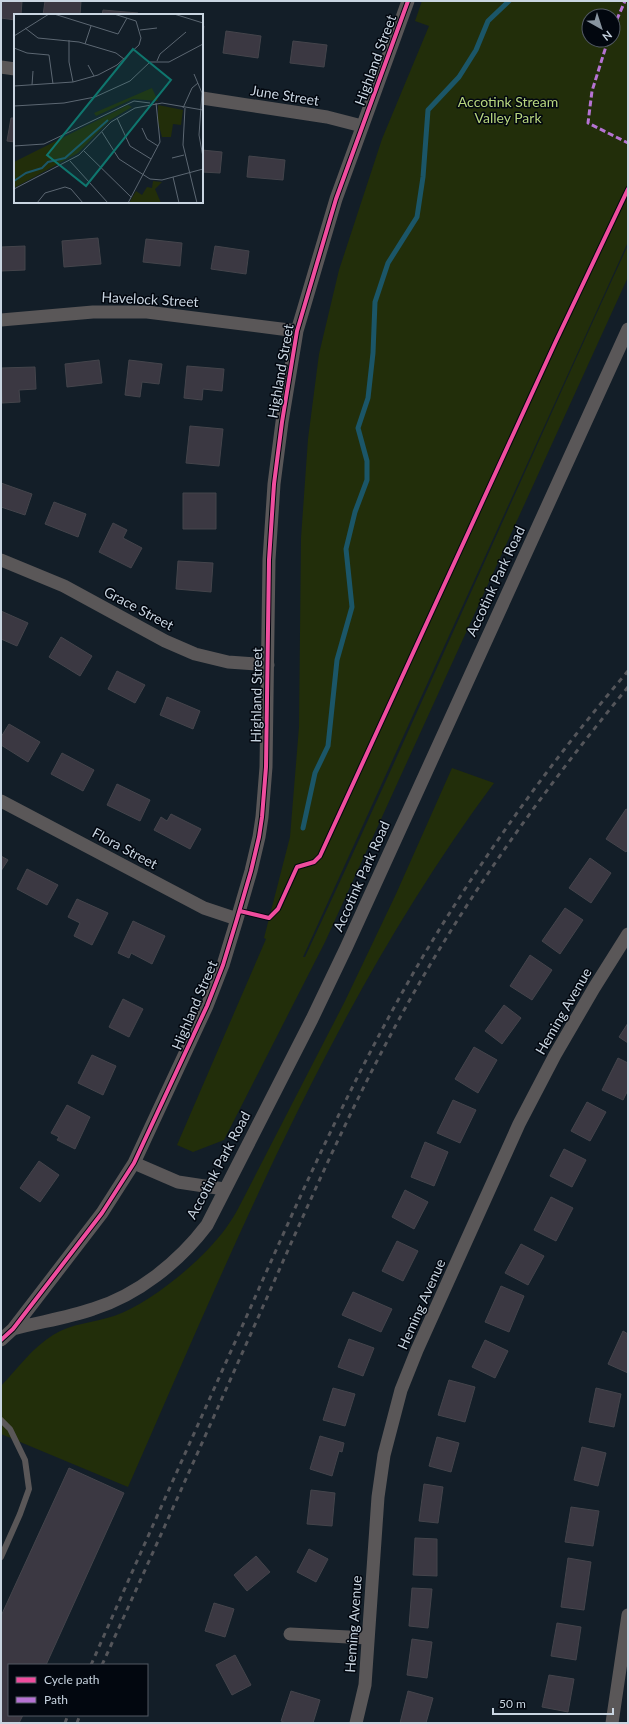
<svg xmlns="http://www.w3.org/2000/svg" width="629" height="1724" viewBox="0 0 629 1724" font-family="Lato,sans-serif">
  <style>
    .green { fill: #222e0a; fill-rule: evenodd }
    .lines { fill: none; stroke-linecap: round; stroke-linejoin: round }
    .stream { stroke: #1b5668; stroke-width: 5 }
    .building { fill: #3b3842; stroke: #44444b }
    .lane { stroke: #5a5758; stroke-width: 6 }
    .street { stroke: #5a5758; stroke-width: 13 }
    .rail { stroke: #54555a; stroke-width: 3; stroke-dasharray: 5 5; stroke-linecap: butt }
    .quiet { stroke: #b673d3; stroke-width: 3; stroke-dasharray: 6 3; stroke-linecap: butt }
    .cycleway-casing { stroke: #02070f; stroke-width: 6 }
    .cycleway { stroke: #ef4d9e; stroke-width: 4 }
    .labels { text-anchor: middle; dominant-baseline: central; stroke-width: 3; stroke-linejoin: round; paint-order: stroke }
    .street-label { font-size: 14px; fill: #c9d5e1; stroke: #02070f }
    .park-label { font-size: 14px; fill: #b7d57f; stroke: #02070f }
    .inset-river { fill: none; stroke: #1b5668; stroke-width: 2 }
    .inset-road { fill: none; stroke: #5c6772; stroke-width: 1 }
    .view { fill: #0f766e; fill-opacity: 0.15; stroke: #0f766e; stroke-width: 2 }
    .inset-edge { fill: none; stroke: #c9d5e1; stroke-width: 2 }
  </style>
  <rect width="100%" height="100%" fill="#131e28"/>
  <path class="green" d="M422,1H628V242L303,957H305C415,721 519,482 628,245V277L325,942L224,1140L193,1152L177,1145L266,939L264,938L290,837L299,727L301,538L308,439L319,354L339,270L382,139L429,26L415,21ZM589,16H613V40H589Z
    M452,768L494,783C334,998 235,1244 128,1487L1,1434V1386C18,1368 32,1348 53,1335C72,1323 93,1323 114,1316C151,1303 203,1260 226,1228C231,1221 236,1213 240,1205L345,1001L396,894Z"/>
  <g class="lines">
    <path class="stream" d="M303,828L315,773L328,746L337,660L352,607L346,549L355,512L367,480V461L358,428L368,398L373,353L375,302L388,263L417,217L423,177L428,110L459,77L476,50L488,21L509,1"/>
  </g>
  <path class="building" d="M1,1H22L21,15H15V20L1,18Z
    M45,1H81L80,15H43Z
    M103,10L138,13V15H102Z
    M202,26H204L202,43Z
    M226,31L261,36L258,58L223,53Z
    M293,41L327,45L324,67L290,63Z
    M11,118H15V142L7,141Z
    M202,150L222,152L220,173L202,172Z
    M249,156L285,160L283,180L247,177Z
    M98,238L101,264L64,267L62,241Z
    M146,239L182,243L180,266L143,262Z
    M25,246V270L1,271V247Z
    M215,246L249,251L246,274L211,269Z
    M99,360L102,383L67,387L65,364Z
    M129,360L162,364L159,384L142,382L140,397L125,395Z
    M187,366L224,369L222,391L203,389L202,400L184,398Z
    M35,367L36,389L19,390L20,402L2,403L1,368Z
    M190,426L223,429L219,466L186,463Z
    M1,483L32,494L25,515L1,507Z
    M183,493H216V529H183Z
    M54,502L86,514L78,537L45,524Z
    M113,523L127,530L123,538L142,548L131,568L99,552Z
    M178,561L213,563L211,592L176,589Z
    M1,611L28,623L17,646L1,639Z
    M61,637L92,656L80,676L49,657Z
    M117,671L145,685L135,703L108,689Z
    M167,697L200,711L193,729L160,715Z
    M9,724L40,742L28,762L1,745V737Z
    M62,753L94,770L83,791L51,774Z
    M117,784L150,800L140,821L107,805Z
    M626,809L628,810V849L626,852L606,839Z
    M171,814L201,829L190,849L154,830L161,817L167,821Z
    M1,856L8,860L1,871Z
    M590,858L611,873L591,903L569,888Z
    M27,869L58,885L47,905L17,889Z
    M77,899L108,913L92,945L74,936L80,923L68,917Z
    M565,908L583,920L560,954L542,941Z
    M133,921L165,936L152,964L131,953L129,958L118,953Z
    M530,955L552,970L532,1000L510,986Z
    M123,999L143,1009L129,1037L109,1027Z
    M504,1005L521,1018L502,1044L485,1031Z
    M628,1023V1043L619,1037Z
    M474,1047L497,1060L478,1093L455,1079Z
    M92,1055L116,1066L103,1095L78,1083Z
    M618,1058L628,1063V1090L623,1100L602,1090Z
    M453,1100L476,1110L460,1143L437,1133Z
    M587,1102L606,1112L590,1141L571,1131Z
    M67,1105L90,1117L75,1149L57,1140L59,1137L51,1133Z
    M425,1142L448,1152L434,1186L411,1177Z
    M564,1149L586,1160L572,1187L550,1176Z
    M39,1161L59,1175L40,1202L20,1188Z
    M405,1190L428,1202L414,1229L392,1217Z
    M551,1197L573,1208L556,1241L534,1230Z
    M397,1241L418,1251L403,1281L382,1271Z
    M521,1244L544,1256L528,1285L505,1273Z
    M501,1286L524,1296L509,1332L485,1322Z
    M353,1292L392,1309L381,1332L342,1315Z
    M623,1331L628,1334V1373L608,1364Z
    M349,1339L374,1348L363,1376L338,1367Z
    M485,1340L508,1351L495,1378L472,1367Z
    M449,1380L475,1387L465,1422L438,1415Z
    M333,1388L355,1394L345,1426L323,1420Z
    M596,1388L621,1394L614,1427L589,1422Z
    M320,1436L344,1443L342,1452L339,1451L332,1476L310,1469Z
    M437,1437L459,1443L451,1472L429,1466Z
    M582,1447L606,1453L598,1486L574,1480Z
    M69,1468L124,1493L46,1665H9V1715H23L19,1723H1V1616Z
    M424,1484L443,1487L438,1523L419,1521Z
    M311,1490L335,1493L332,1526L307,1524Z
    M571,1507L599,1511L593,1546L565,1542Z
    M415,1538L437,1539V1576L413,1575Z
    M309,1549L328,1559L316,1582L297,1572Z
    M256,1556L270,1572L247,1591L234,1575Z
    M568,1558L591,1562L584,1610L561,1607Z
    M412,1588L432,1589L428,1628L409,1626Z
    M214,1603L234,1609L225,1637L205,1631Z
    M557,1623L581,1627L576,1660L551,1656Z
    M412,1639L432,1642L427,1678L407,1675Z
    M235,1655L251,1685L232,1695L216,1665Z
    M549,1675L574,1679L568,1712L542,1707Z
    M291,1691L320,1700L313,1723H286L281,1721Z
    M408,1691L433,1698L426,1723H400Z"/>
  <g class="lines">
    <path class="lane" d="M1,1420L10,1429L25,1460L29,1489L20,1514L1,1557"/>
    <path class="street" d="M1,67L15,69
      M202,98L327,117L362,126
      M1,320L93,312H147L297,331
      M1,560L64,586L165,641L195,654L228,662L268,665
      M1,801L204,908L237,919
      M134,1163L178,1182L224,1189
      M13,1329C39,1322 67,1318 93,1309C138,1295 179,1262 207,1225L312,1019L346,948L628,329
      M1,1340L13,1329L102,1213L134,1163L207,1006L223,965L237,919L251,871L259,837L262,817L266,767L269,560L274,484L282,422L297,331L336,199L408,1
      M290,1634L368,1638
      M356,1723L365,1685L378,1497L384,1455L401,1390L417,1350L519,1124L555,1055L594,988L628,934
      M612,1723L628,1615"/>
    <path class="rail" d="M91,1665C143,1547 196,1429 249,1311C303,1189 357,1068 425,953C485,853 553,759 628,671
      M102,1665C157,1544 211,1423 265,1302C312,1196 358,1090 416,989C477,882 550,782 628,687
      M65,1723L68,1715
      M77,1723L80,1715"/>
    <path class="quiet" d="M613,28L625,1
      M608,40L592,91L588,123L628,143"/>
    <defs>
      <path id="cycleway" d="M240,911L269,918L278,909L297,867L314,862L320,856L556,341L628,189
        M1,1340L13,1329L102,1213L134,1163L207,1006L223,965L237,919L251,871L259,837L262,817L266,767L269,560L274,484L282,422L297,331L336,199L408,1"/>
    </defs>
    <use href="#cycleway" class="cycleway-casing"/>
    <use href="#cycleway" class="cycleway"/>
  </g>
  <g class="labels">
    <g class="street-label">
      <text transform="translate(375 60) rotate(-70)">Highland Street</text>
      <text transform="translate(285 95) rotate(9)">June Street</text>
      <text transform="translate(150 299) rotate(3)">Havelock Street</text>
      <text transform="translate(280 371) rotate(-80)">Highland Street</text>
      <text transform="translate(495 581) rotate(-65)">Accotink Park Road</text>
      <text transform="translate(139 608) rotate(28)">Grace Street</text>
      <text transform="translate(256 695) rotate(-89)">Highland Street</text>
      <text transform="translate(125 848) rotate(28)">Flora Street</text>
      <text transform="translate(361 876) rotate(-66)">Accotink Park Road</text>
      <text transform="translate(194 1005) rotate(-67)">Highland Street</text>
      <text transform="translate(563 1011) rotate(-60)">Heming Avenue</text>
      <text transform="translate(218 1165) rotate(-62)">Accotink Park Road</text>
      <text transform="translate(421 1304) rotate(-66)">Heming Avenue</text>
      <text transform="translate(353 1624) rotate(-86)">Heming Avenue</text>
    </g>
    <g class="park-label">
      <text x="508" y="101">Accotink Stream<tspan x="508" dy="16">Valley Park</tspan></text>
    </g>
  </g>
  <g transform="translate(14 14)">
    <rect width="189" height="189" fill="#131e28"/>
    <path d="M138,74L144,87L119,85L82,102L80,99ZM114,91L118,93L96,106L64,139L0,174V148ZM144,91L169,96L167,111L159,110L157,123H148L144,108ZM139,167L148,168L141,175L147,189H115L122,177L128,181L133,173L138,174Z" fill="#222e0a"/>
    <path class="inset-river" d="M0,167L12,159L28,154L34,148L51,144L94,106"/>
    <path class="inset-road" d="M40,0L104,20L113,4M160,0L189,9M11,14L24,24L65,28L102,39L110,45M126,16L143,14M0,22L35,0M55,26V48L59,68M71,30L77,12M0,34L13,39L35,41L39,70M143,47L146,40L172,18M74,51L80,62M180,60L188,79L185,121L189,143M18,71L19,57M0,72L59,68L84,61L103,51L125,31L127,24L122,7L100,0M0,92L50,89L81,83L116,67L136,48H155L189,30M169,94L178,74L184,69M171,94L169,131L183,189M103,104L116,132L137,145M128,114L133,125L144,132M88,118L105,145L136,165L148,166L189,155M0,132L30,130L120,87L136,89M70,137L117,183M158,144L170,141M56,147L94,189M159,163L165,189M0,175L65,141L97,108L121,94L148,89L189,96M23,189L31,179L51,173L57,175L69,189M114,189L146,128L142,89"/>
    <path class="view" d="M119,35L157,66L72,172L33,141Z"/>
    <rect width="189" height="189" class="inset-edge"/>
  </g>
  <rect width="629" height="1724" fill="none" stroke="#c9d5e1" stroke-width="4"/>
  <rect x="8" y="1664" width="140" height="52" fill="#02070f" stroke="#525963"/>
  <rect x="16" y="1677" width="20" height="6" fill="#ef4d9e" stroke="#525963"/>
  <text x="44" y="1684" font-size="12" fill="#c9d5e1">Cycle path</text>
  <rect x="16" y="1697" width="20" height="6" fill="#b673d3" stroke="#525963"/>
  <text x="44" y="1704" font-size="12" fill="#c9d5e1">Path</text>
  <g transform="translate(601 28) rotate(141)"><circle r="19" fill="#02070f" stroke="#525963"/>
  <path d="M0-3L7 15L0 10L-7 15Z" fill="#8995a0"/>
  <text y="-6" font-size="11" font-weight="bold" text-anchor="middle" fill="#c9d5e1">N</text>
  </g>
  <path d="M493 1708v6h120v-6" fill="none" stroke="#c9d5e1" stroke-width="2"/>
  <text x="499" y="1708" font-size="12" fill="#c9d5e1" stroke="#02070f" stroke-width="3" paint-order="stroke">50 m</text>
</svg>
